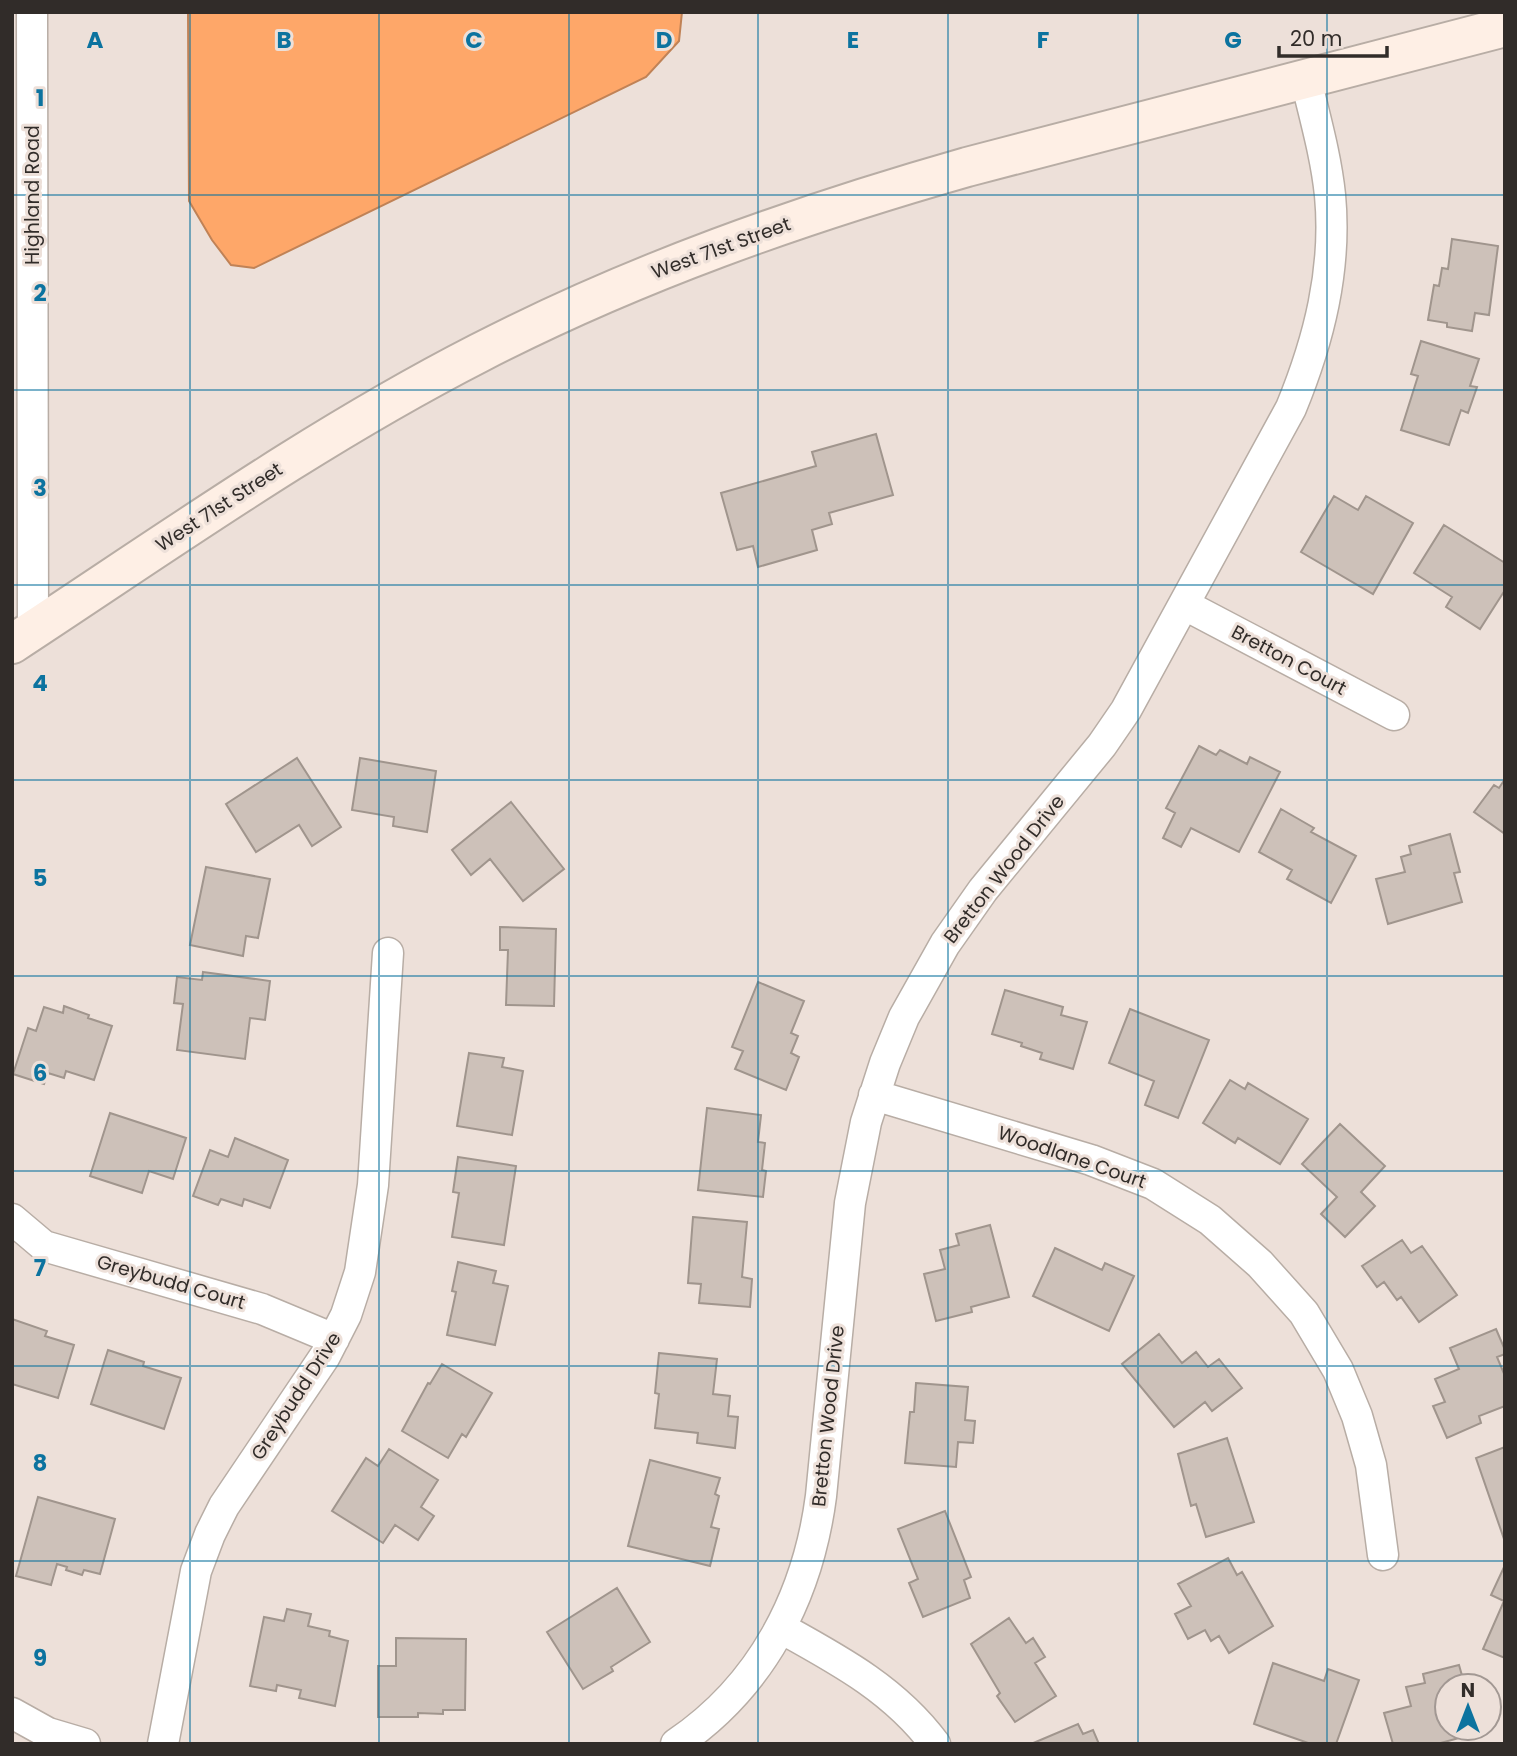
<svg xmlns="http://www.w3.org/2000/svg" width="1517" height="1756" viewBox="0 0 1517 1756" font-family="Poppins,sans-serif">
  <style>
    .water { fill: #fea769; stroke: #c08256; stroke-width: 2 }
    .building { fill: #cdc1b9; stroke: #a0958d; stroke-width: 2 }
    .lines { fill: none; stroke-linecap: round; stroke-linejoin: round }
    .street-casing { stroke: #b8ada5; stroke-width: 33 }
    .secondary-casing { stroke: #b8ada5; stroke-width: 42 }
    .street { stroke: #fff; stroke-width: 30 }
    .secondary { stroke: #feefe5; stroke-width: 38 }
    .grid { fill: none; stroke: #0c739f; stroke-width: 2; stroke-opacity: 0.55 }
    .labels { text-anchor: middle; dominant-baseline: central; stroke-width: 6; stroke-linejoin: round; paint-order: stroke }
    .street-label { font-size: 19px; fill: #312c29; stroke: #ede0d9 }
    .grid-label { font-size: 23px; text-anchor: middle; font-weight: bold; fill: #0c739f; stroke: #ede0d9; stroke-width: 6; stroke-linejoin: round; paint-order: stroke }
  </style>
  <rect width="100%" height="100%" fill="#ede0d9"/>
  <path class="water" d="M188,12H682L679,41L646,77L254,268L231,265L212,240L189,201Z"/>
  <path class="building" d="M1452,239L1498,246L1489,315L1475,313L1472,331L1447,327V323L1428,320L1434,285L1439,286L1442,268L1448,269Z
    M1421,341L1479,359L1470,386L1477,387L1468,413L1461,410L1449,445L1401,430L1418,376L1411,374Z
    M876,434L893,495L829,513L832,524L812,530L817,550L758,567L753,546L737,550L721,493L816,466L812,452Z
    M1334,496L1358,510L1366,496L1413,523L1373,594L1301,552Z
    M1444,525L1505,563V590L1480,629L1446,607L1452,597L1414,573Z
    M1199,746L1216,755L1220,750L1247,764L1250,757L1280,772L1239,852L1191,828L1181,847L1163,838L1175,813L1166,808Z
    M297,758L341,827L312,846L299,825L256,852L226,804Z
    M360,758L436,771L427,832L393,826L394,817L352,810Z
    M1505,779V834L1474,812L1494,785L1499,788Z
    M511,802L564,869L523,901L490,859L471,875L452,850Z
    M1281,809L1314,828L1311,832L1356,856L1331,903L1287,879L1292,870L1259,852Z
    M1450,834L1460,872L1454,873L1462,902L1388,924L1376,879L1405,872L1401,857L1411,854L1409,846Z
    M206,867L270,879L258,938L246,936L243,956L190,945Z
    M500,927L556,929L554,1006L506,1005L508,950H500Z
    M203,972L270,981L265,1020L250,1018L245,1059L177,1050L183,1004L174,1003L177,977L202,980Z
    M758,982L804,1001L791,1033L798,1036L791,1053L799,1057L786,1090L735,1069L743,1051L732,1047Z
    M1005,990L1063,1007L1061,1015L1087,1022L1073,1069L1040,1059L1042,1053L1021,1046L1022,1043L992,1034Z
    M64,1006L89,1015L88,1018L112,1026L94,1080L66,1071L64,1078L48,1073L44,1084L13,1074L28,1028L36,1031L44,1007L63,1013Z
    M1130,1009L1209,1040L1178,1118L1145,1105L1154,1081L1109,1063Z
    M469,1053L504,1058L502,1067L523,1071L512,1135L457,1126Z
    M1230,1080L1245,1089L1248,1083L1308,1119L1280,1164L1238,1138L1235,1143L1203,1123Z
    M707,1108L761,1115L758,1142L765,1143L762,1170L766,1171L763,1197L698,1190Z
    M110,1113L186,1138L173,1179L149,1171L142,1193L90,1176Z
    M1340,1124L1385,1166L1361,1192L1375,1206L1345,1237L1321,1214L1337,1197L1302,1164Z
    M235,1138L288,1160L270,1208L244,1199L242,1206L221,1199L218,1205L193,1196L210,1150L228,1157Z
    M458,1157L516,1166L504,1245L452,1237L459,1193L453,1192Z
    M693,1217L747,1222L742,1277L752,1279L750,1307L699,1303L701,1284L688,1283Z
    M990,1225L1009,1297L971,1307L972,1312L936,1321L924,1274L945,1269L940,1250L959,1245L956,1234Z
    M1402,1240L1411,1253L1422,1246L1457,1295L1419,1322L1401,1297L1397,1300L1384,1282L1377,1287L1362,1266Z
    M1055,1248L1102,1270L1105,1263L1134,1276L1109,1331L1033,1296Z
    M458,1262L496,1271L493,1283L508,1286L495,1345L447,1335L456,1292L452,1291Z
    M12,1319L47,1331L45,1336L74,1345L58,1398L12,1384Z
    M1496,1329L1505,1350V1354L1497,1357L1505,1376V1406L1479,1416L1481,1423L1447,1438L1433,1406L1445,1402L1435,1379L1459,1369L1450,1348Z
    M1159,1334L1182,1363L1196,1352L1208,1367L1219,1359L1242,1388L1212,1411L1205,1402L1174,1427L1122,1364Z
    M108,1350L144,1362L143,1366L181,1378L164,1429L91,1404Z
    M659,1353L717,1359L713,1394L730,1396L728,1416L738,1417L735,1448L697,1443L698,1433L655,1428L659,1394L655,1393Z
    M442,1364L492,1393L466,1437L462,1434L448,1458L402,1431L428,1383L430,1384Z
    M916,1383L968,1387L965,1420L975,1421L973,1443L958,1442L956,1467L905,1463L910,1412H914Z
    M1227,1438L1254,1522L1206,1537L1196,1504L1191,1506L1178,1454Z
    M1505,1447V1542L1476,1458Z
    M389,1449L438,1480L421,1507L434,1516L418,1540L395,1525L383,1543L332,1511L366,1458L378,1466Z
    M650,1460L720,1478L715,1494L719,1496L711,1527L719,1529L710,1566L628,1546Z
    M38,1497L115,1519L100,1574L84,1570L82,1575L66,1570L67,1567L57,1564L51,1585L16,1576Z
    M945,1511L971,1577L964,1580L970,1598L923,1617L909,1583L918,1579L898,1529Z
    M1228,1558L1237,1575L1242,1572L1273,1626L1229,1653L1219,1636L1211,1641L1205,1630L1188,1639L1175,1614L1191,1606L1178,1584Z
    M1505,1565V1658L1483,1649L1504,1601L1491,1595Z
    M617,1588L650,1642L611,1667L613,1671L583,1689L547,1632Z
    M287,1609L311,1614L308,1626L330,1631L329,1636L348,1641L335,1706L299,1698L301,1690L277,1685L276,1691L250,1686L264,1617L284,1621Z
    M1009,1618L1026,1643L1033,1638L1045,1657L1035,1663L1056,1696L1015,1722L997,1696L1000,1693L971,1644Z
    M396,1638L466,1639L465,1710H443V1714L418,1713V1717H378V1666H396Z
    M1273,1663L1324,1681L1328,1669L1359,1680L1336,1744H1311L1254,1724Z
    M1459,1665L1465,1686H1447V1728H1468L1470,1735L1437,1744H1393L1384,1713L1411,1706L1406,1687L1425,1683L1423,1674Z
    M1078,1724L1083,1734L1093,1730L1099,1744H1031Z"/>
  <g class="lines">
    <defs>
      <path id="street" d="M32,12L33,630
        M1185,605L1394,715
        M874,1095L1091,1160L1153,1184L1210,1220L1260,1264L1304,1313L1338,1370L1357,1416L1371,1465L1383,1555
        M12,1219L44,1246L262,1309L334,1339
        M781,1628C839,1660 895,1690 935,1744
        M12,1713L48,1733L85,1744
        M163,1744L196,1571L210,1534L224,1506L325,1356L346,1315L360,1272L373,1185L388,953
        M676,1744C762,1686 808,1596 821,1496L850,1203L866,1122L885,1063L904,1017L945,944L983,890L1102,745L1126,710L1291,408C1319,340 1337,269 1330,195C1326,156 1315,118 1306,80"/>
      <path id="secondary" d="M12,644C166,543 315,437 479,353C634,273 799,215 967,167L1505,27"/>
    </defs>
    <use href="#street" class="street-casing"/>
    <use href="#secondary" class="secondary-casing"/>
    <use href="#street" class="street"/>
    <use href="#secondary" class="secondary"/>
  </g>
  <path class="grid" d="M190,12V1744M379,12V1744M569,12V1744M758,12V1744M948,12V1744M1138,12V1744M1327,12V1744M12,195H1505M12,390H1505M12,585H1505M12,780H1505M12,976H1505M12,1171H1505M12,1366H1505M12,1561H1505"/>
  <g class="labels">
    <g class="street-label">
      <text transform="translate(32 195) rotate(-90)">Highland Road</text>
      <text transform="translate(721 248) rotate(-20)">West 71st Street</text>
      <text transform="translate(219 507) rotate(-33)">West 71st Street</text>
      <text transform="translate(1289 660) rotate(28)">Bretton Court</text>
      <text transform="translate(1004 869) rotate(-52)">Bretton Wood Drive</text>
      <text transform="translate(1072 1157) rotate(19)">Woodlane Court</text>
      <text transform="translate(171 1282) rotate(16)">Greybudd Court</text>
      <text transform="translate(296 1396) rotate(-57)">Greybudd Drive</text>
      <text transform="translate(828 1416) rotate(-84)">Bretton Wood Drive</text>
    </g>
  </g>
  <g class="grid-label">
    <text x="95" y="48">A</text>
    <text x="284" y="48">B</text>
    <text x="474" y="48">C</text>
    <text x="664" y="48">D</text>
    <text x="853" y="48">E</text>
    <text x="1043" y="48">F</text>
    <text x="1233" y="48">G</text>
    <text x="40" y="106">1</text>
    <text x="40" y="301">2</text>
    <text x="40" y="496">3</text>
    <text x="40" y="691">4</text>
    <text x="40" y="886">5</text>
    <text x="40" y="1081">6</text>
    <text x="40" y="1276">7</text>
    <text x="40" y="1471">8</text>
    <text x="40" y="1666">9</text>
  </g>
  <rect width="1517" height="1756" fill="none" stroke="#312c29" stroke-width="28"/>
  <g transform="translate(1468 1707)"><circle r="33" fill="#ede0d9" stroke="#a29893" stroke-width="2"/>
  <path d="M0-5L12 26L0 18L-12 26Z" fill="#0c739f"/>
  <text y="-10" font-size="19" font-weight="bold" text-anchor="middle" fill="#312c29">N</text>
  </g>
  <path d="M1279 46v10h108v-10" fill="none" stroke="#312c29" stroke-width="3.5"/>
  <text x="1290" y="46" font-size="21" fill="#312c29" stroke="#ede0d9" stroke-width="5" paint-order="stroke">20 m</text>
</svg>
